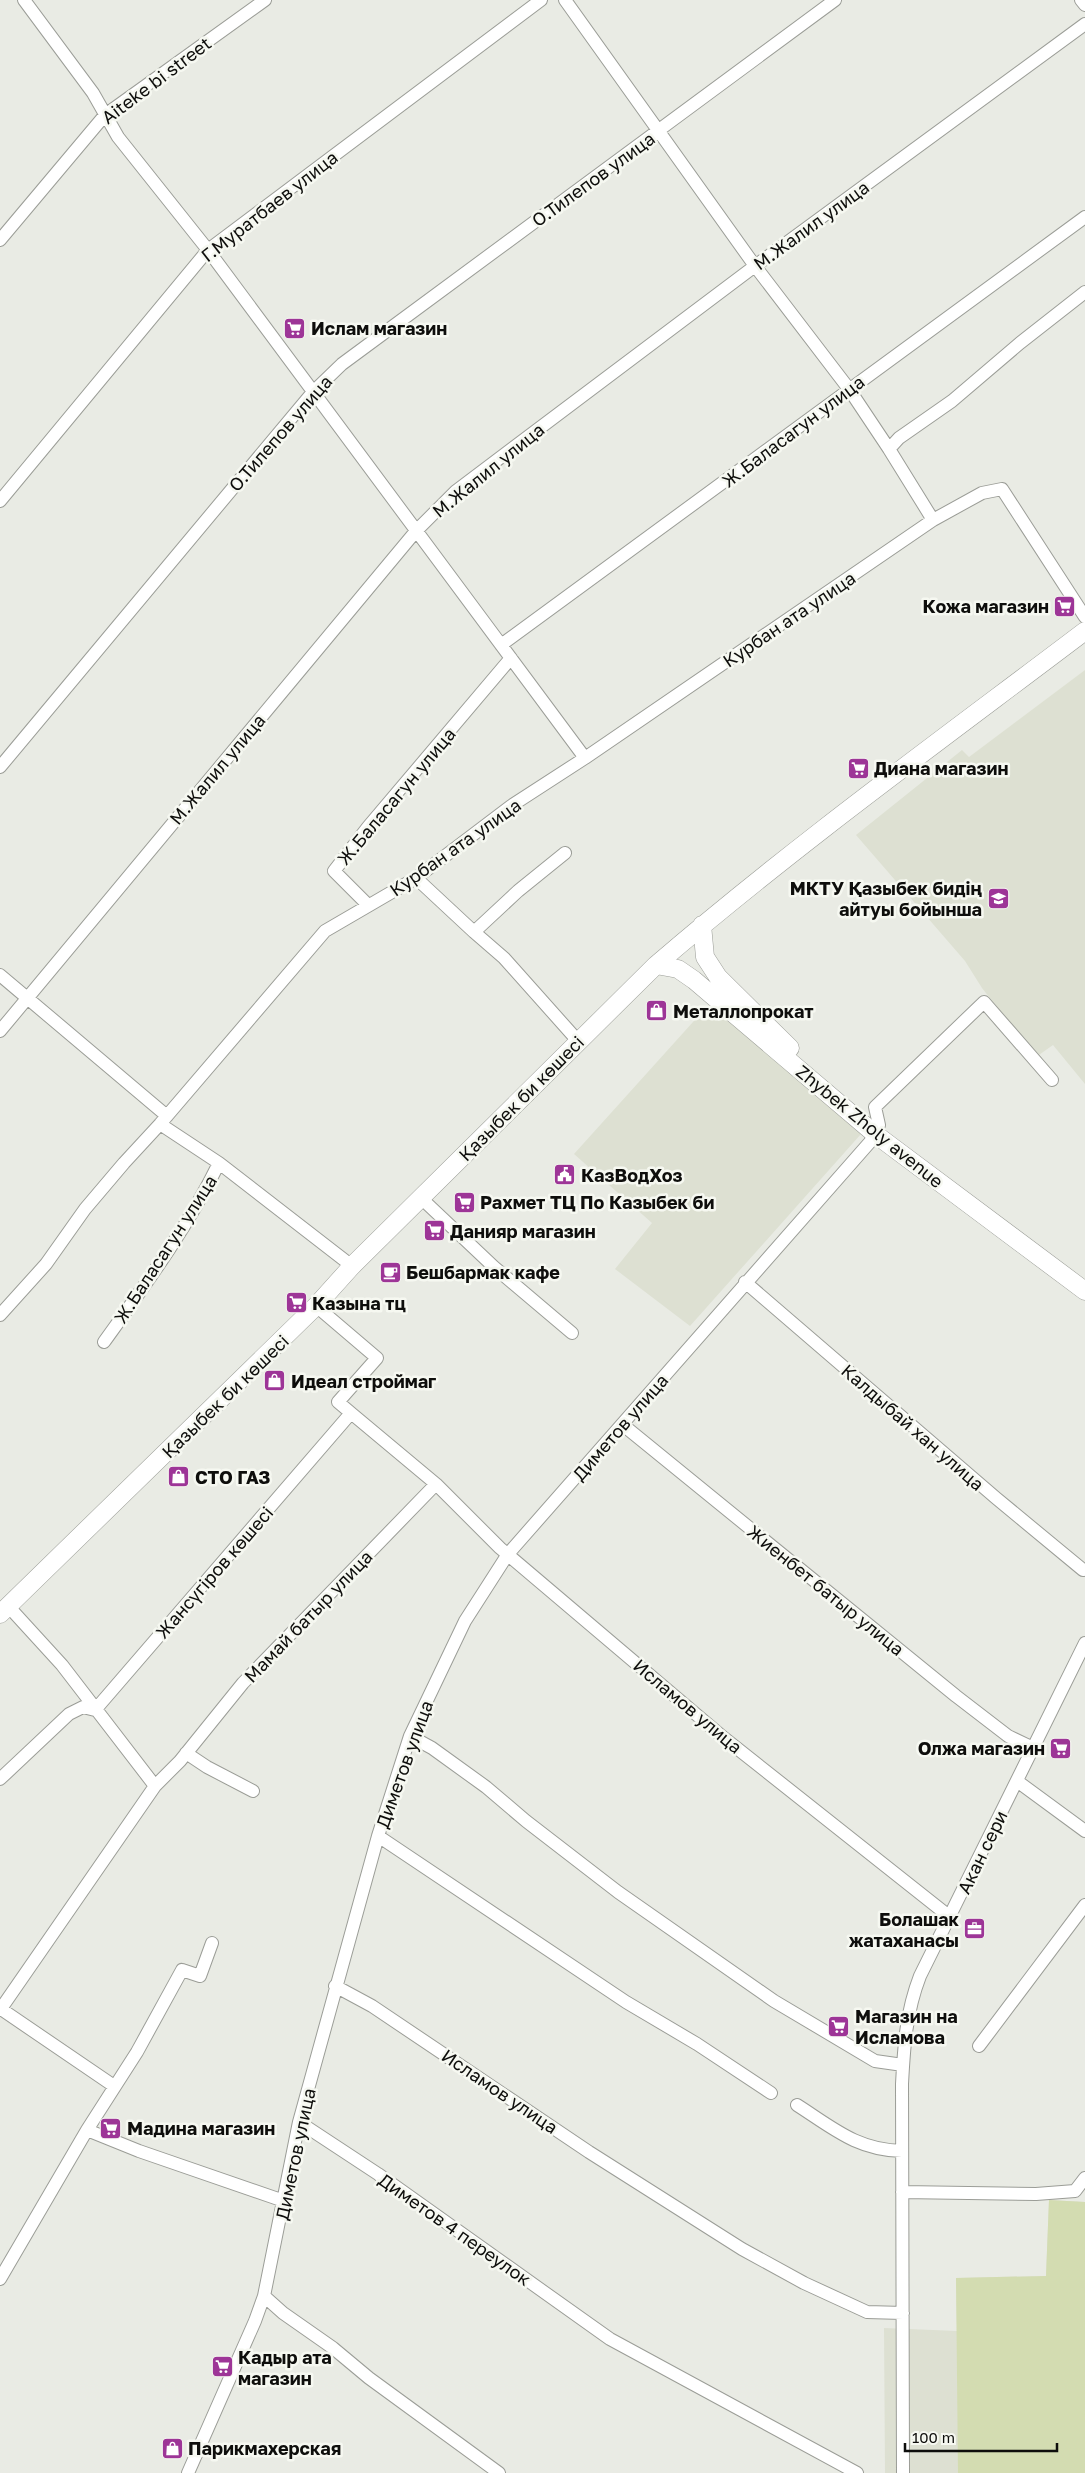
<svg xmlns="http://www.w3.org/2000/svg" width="1085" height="2473" viewBox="0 0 1085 2473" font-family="'Golos Text',sans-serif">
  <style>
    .built { fill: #dde0d2 }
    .green { fill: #d3dcb1 }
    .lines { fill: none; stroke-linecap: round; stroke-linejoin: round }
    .street-casing { stroke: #9b9d97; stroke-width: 14 }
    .secondary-casing { stroke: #9b9d97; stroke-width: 19 }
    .street { stroke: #fff; stroke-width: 12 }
    .secondary { stroke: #fff; stroke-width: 18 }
    .labels { text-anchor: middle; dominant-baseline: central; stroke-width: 5; stroke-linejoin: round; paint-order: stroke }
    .street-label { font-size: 18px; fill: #0e0e0c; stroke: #f6f8f1 }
    .poi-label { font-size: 18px; font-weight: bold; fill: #0e0e0c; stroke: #f6f8f1; text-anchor: start }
  </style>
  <rect width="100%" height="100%" fill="#e9ebe4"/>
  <path class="built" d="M1085,670V1084L1053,1045L1036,1057L982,988L965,961L856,835L962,750L969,757Z
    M711,1002L861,1134L690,1326L615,1269L652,1223L574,1154Z
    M1049,2200L1085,2202V2473H885L884,2328L957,2331L956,2278L1046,2276Z"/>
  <path class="green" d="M1049,2200L1085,2202V2473H958L956,2278L1046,2276Z"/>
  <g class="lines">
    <defs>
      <path id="street" d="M24,0L93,93L118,137L208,250L585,758
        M565,0L755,266L849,389L889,449
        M1081,0L1085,5
        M0,240L105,115L265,0
        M0,501L208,250L541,0
        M933,520L889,449L899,438L952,401L1020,343L1085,292
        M501,645L1085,217
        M0,767L313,392L342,364L835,0
        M565,853L518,891L474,932L504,958L578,1041
        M416,878L474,932
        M368,905L334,871L368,827L511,658
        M0,975L167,1116
        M0,1031L416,531L456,491L755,266L1085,24
        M219,1163L352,1266
        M421,1198L494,1267L572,1333
        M745,1282L996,1498L1083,1570
        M0,1315L46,1264L85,1209L124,1163L160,1124L325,931L416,878L511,806L585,758L933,520L982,493L1002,489L1085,617
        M104,1342C145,1285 188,1227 219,1163L160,1124
        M351,1413L436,1484L500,1548L724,1738L950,1917
        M623,1425L956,1696L1008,1736L1033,1748
        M9,1607L62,1665L155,1786
        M410,1736L432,1748L486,1787L526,1821L618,1892L774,2001L875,2061L903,2065
        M186,1753L207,1767L253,1791
        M0,1779L69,1714L83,1707L95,1710L351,1413L338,1402L377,1358L316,1306
        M1017,1781L1085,1831
        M378,1836L626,2002L697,2044L771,2093
        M335,1986L372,2006L589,2152L742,2249L804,2283L867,2312L903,2313
        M1,2009L114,2086
        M0,2010L155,1786L180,1761L243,1683L436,1484
        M979,2046L1085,1905
        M797,2105C833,2128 857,2150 902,2151
        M299,2122L378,2174L610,2339L857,2473
        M87,2130L139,2151L284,2201
        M902,2192L1036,2194L1075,2191L1085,2178
        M0,2279L87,2130L137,2052L182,1970L200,1976L212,1943
        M264,2296L283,2313L333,2348L369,2378L499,2473
        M188,2473L255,2321L264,2296L299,2122L378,1836L410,1736L465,1621L508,1554L870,1142L879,1125L875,1107L984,1002L1052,1080
        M903,2473L902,2084C904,2046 906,2012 920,1976L1085,1643"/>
      <path id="secondary" d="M702,925L705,957L718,977L790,1048
        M656,965L678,969L694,980L875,1134L1085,1291
        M0,1614L316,1306L352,1266L656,965C793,847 941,740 1085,631"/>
    </defs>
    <use href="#street" class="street-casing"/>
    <use href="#secondary" class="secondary-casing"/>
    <use href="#street" class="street"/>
    <use href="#secondary" class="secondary"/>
  </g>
  <defs>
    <symbol id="supermarket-square" viewBox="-11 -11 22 22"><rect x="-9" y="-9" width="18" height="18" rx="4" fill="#9d3597" stroke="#f6f8f1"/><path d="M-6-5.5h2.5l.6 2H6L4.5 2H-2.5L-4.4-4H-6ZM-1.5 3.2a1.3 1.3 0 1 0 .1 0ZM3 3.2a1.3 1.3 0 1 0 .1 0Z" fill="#fff"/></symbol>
    <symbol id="university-square" viewBox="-11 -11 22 22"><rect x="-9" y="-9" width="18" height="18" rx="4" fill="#9d3597" stroke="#f6f8f1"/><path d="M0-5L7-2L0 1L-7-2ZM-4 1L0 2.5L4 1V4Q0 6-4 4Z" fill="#fff"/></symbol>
    <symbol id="shop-square" viewBox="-11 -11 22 22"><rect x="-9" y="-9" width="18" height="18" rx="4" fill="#9d3597" stroke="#f6f8f1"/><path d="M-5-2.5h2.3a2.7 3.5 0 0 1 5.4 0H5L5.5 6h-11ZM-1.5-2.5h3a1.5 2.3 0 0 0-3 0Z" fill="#fff"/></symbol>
    <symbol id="civic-square" viewBox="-11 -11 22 22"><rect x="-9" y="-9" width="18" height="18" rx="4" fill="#9d3597" stroke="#f6f8f1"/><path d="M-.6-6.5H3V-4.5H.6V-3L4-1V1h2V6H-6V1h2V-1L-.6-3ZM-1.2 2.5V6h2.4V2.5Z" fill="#fff"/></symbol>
    <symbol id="cafe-square" viewBox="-11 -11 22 22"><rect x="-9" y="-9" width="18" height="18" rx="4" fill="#9d3597" stroke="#f6f8f1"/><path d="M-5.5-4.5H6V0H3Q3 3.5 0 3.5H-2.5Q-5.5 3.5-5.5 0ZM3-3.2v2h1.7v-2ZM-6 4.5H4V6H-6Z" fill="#fff"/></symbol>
    <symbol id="office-square" viewBox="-11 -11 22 22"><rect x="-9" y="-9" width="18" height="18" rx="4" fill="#9d3597" stroke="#f6f8f1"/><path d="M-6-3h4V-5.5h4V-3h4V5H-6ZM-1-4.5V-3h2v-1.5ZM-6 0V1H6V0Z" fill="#fff"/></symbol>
  </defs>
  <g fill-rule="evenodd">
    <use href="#supermarket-square" x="282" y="316" width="25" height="25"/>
    <use href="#supermarket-square" x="1052" y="594" width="25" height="25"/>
    <use href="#supermarket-square" x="846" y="756" width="25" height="25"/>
    <use href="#university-square" x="986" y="886" width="25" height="25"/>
    <use href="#shop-square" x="644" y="998" width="25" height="25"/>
    <use href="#civic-square" x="552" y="1162" width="25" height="25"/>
    <use href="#supermarket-square" x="452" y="1190" width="25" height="25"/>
    <use href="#supermarket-square" x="422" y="1218" width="25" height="25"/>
    <use href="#cafe-square" x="378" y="1260" width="25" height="25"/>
    <use href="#supermarket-square" x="284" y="1290" width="25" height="25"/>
    <use href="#shop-square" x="262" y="1368" width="25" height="25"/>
    <use href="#shop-square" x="166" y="1464" width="25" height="25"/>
    <use href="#supermarket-square" x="1048" y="1736" width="25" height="25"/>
    <use href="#office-square" x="962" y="1916" width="25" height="25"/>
    <use href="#supermarket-square" x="826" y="2014" width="25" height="25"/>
    <use href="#supermarket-square" x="98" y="2116" width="25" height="25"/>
    <use href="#supermarket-square" x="210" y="2354" width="25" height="25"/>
    <use href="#shop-square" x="160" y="2436" width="25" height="25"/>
  </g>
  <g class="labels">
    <g class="street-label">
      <text transform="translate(156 80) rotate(-37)">Aiteke bi street</text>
      <text transform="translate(593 179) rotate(-36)">О.Тилепов улица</text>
      <text transform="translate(269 206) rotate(-38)">Г.Муратбаев улица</text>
      <text transform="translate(811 225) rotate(-36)">М.Жалил улица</text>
      <text transform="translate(793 431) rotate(-37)">Ж.Баласагун улица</text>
      <text transform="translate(280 433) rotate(-49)">О.Тилепов улица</text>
      <text transform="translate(488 470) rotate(-39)">М.Жалил улица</text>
      <text transform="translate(789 619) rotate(-34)">Курбан ата улица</text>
      <text transform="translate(217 769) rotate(-50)">М.Жалил улица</text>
      <text transform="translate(396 796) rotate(-50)">Ж.Баласагун улица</text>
      <text transform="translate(455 847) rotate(-35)">Курбан ата улица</text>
      <text transform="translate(521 1098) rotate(-45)">Қазыбек би көшесі</text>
      <text transform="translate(870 1126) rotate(39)">Zhybek Zholy avenue</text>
      <text transform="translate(165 1249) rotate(-57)">Ж.Баласагун улица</text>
      <text transform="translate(225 1396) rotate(-44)">Қазыбек би көшесі</text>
      <text transform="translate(620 1427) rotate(-49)">Диметов улица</text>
      <text transform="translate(913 1427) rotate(41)">Калдыбай хан улица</text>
      <text transform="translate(214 1572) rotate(-49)">Жансүгіров көшесі</text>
      <text transform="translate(826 1590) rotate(39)">Жиенбет батыр улица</text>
      <text transform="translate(308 1616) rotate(-46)">Мамай батыр улица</text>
      <text transform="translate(688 1706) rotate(40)">Исламов улица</text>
      <text transform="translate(404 1764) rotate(-70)">Диметов улица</text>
      <text transform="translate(982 1852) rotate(-64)">Акан сери</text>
      <text transform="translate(500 2091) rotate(34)">Исламов улица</text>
      <text transform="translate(295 2154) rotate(-78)">Диметов улица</text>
      <text transform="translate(455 2229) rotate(35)">Диметов 4 переулок</text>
    </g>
    <g class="poi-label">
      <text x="311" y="328">Ислам магазин</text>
      <text x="1049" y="606" text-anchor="end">Кожа магазин</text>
      <text x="874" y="768">Диана магазин</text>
      <text x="982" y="888" text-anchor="end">МКТУ Қазыбек бидің<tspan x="982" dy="21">айтуы бойынша</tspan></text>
      <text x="673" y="1011">Металлопрокат</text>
      <text x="581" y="1175">КазВодХоз</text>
      <text x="480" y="1202">Рахмет ТЦ По Казыбек би</text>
      <text x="450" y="1231">Данияр магазин</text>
      <text x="406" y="1272">Бешбармак кафе</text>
      <text x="312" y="1303">Казына тц</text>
      <text x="291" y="1381">Идеал строймаг</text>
      <text x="195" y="1477">СТО ГАЗ</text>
      <text x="1045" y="1748" text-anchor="end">Олжа магазин</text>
      <text x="959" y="1919" text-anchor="end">Болашак<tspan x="959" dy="21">жатаханасы</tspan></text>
      <text x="855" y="2016">Магазин на<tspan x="855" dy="21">Исламова</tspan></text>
      <text x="127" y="2128">Мадина магазин</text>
      <text x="238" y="2357">Кадыр ата<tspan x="238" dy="21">магазин</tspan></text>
      <text x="188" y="2448">Парикмахерская</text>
    </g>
  </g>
  <path d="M905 2443v8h152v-8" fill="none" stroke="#0e0e0c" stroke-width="2.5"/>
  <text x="912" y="2443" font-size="15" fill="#0e0e0c" stroke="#f6f8f1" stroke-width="4" paint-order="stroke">100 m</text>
</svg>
